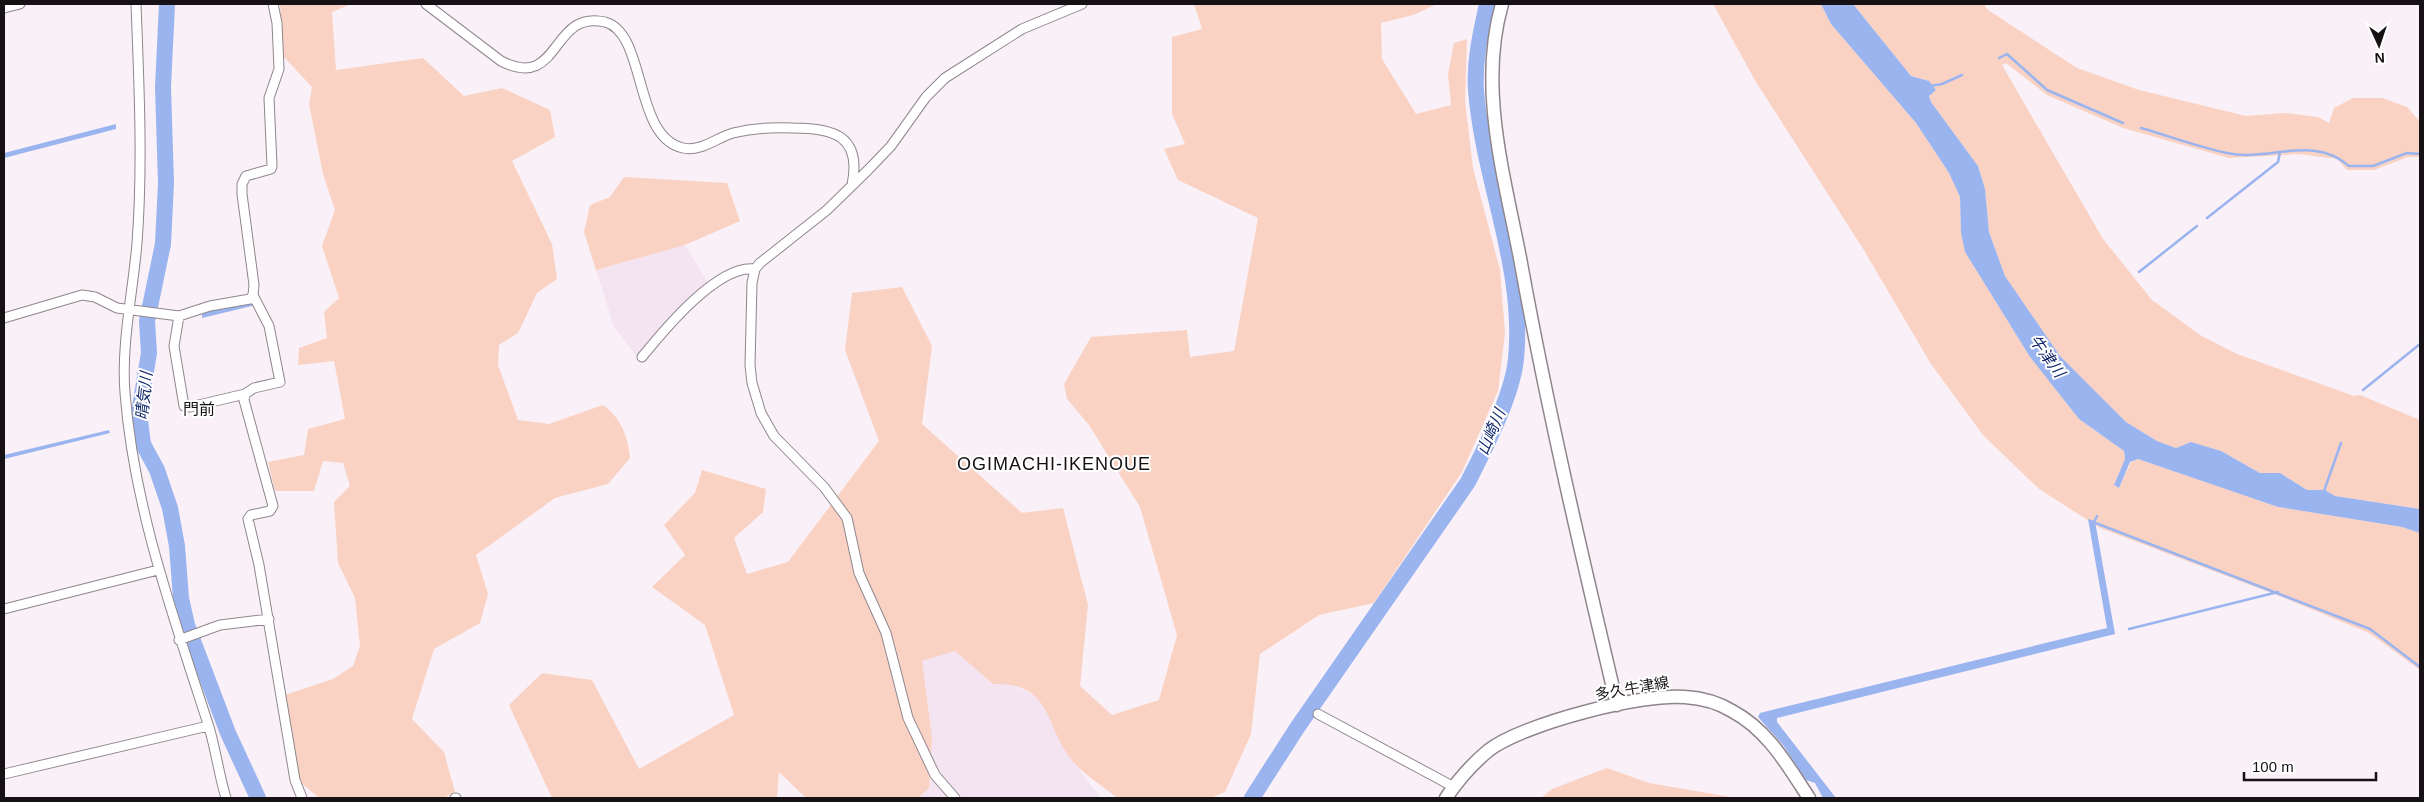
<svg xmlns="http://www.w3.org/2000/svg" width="2424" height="802" viewBox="0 0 2424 802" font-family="Helvetica,'Noto Sans JP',sans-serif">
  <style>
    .built { fill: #f4e4f1 }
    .green { fill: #fad2c3 }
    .water { fill: #9ab4f0 }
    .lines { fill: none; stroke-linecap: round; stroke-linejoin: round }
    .stream { stroke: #9ab4f0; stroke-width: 2.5 }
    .river { stroke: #9ab4f0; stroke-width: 16 }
    .street-casing { stroke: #8f868d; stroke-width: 11 }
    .secondary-casing { stroke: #8f868d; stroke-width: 15 }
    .street { stroke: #fff; stroke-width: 9 }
    .secondary { stroke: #fff; stroke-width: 12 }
    .labels { text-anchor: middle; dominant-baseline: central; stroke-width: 4; stroke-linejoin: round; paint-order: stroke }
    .street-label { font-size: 15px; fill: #151114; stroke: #fff }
    .water-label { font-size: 16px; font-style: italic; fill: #11276b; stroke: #fff }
    .neighbourhood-label { font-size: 16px; fill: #151114; stroke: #fff }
    .quarter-label { font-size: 18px; letter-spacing: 1px; fill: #151114; stroke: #fff }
  </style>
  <rect width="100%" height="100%" fill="#faf0f7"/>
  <path class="built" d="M685,245L708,283L638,358L614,327L596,270Z
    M955,651L993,684L1009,683L1038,697L1070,758L1101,798H918L929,788L932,736L922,661Z"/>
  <path class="green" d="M280,4H351L332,12L336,70L423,58L464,96L502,88L550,110L555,137L512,161L552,244L557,279L537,293L518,333L499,345L498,365L518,420L549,424L603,405C621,418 628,436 630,458L608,484L555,498L476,555L488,594L480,623L434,649L412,719L444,752L455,792L444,798H319L300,782L285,695L333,679L353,666L360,646L355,598L338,563L334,502L350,486L343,463L323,461L314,491H275L268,462L304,455L308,429L345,419L334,361L298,365L299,348L327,338L324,312L339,298L322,246L335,210L323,174L309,104L312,87L283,56Z
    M1194,4H1437L1413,15L1381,23L1382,59L1416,114L1451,105L1448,74L1454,43L1467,39L1465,101L1473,168L1500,270L1505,333L1498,391L1462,472L1374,603L1319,615L1260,654L1251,734L1225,792L1211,798H1117C1104,787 1080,772 1070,758C1044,723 1051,682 993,684L955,651L922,661L932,736L929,788L918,798H806L779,772L777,798H552L509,705L542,673L592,680L639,769L734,715L705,625L652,587L685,555L664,525L695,493L702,470L766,489L763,512L734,538L747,574L788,562L879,441L845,350L852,293L902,287L932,346L922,424L1022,513L1063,508L1088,605L1080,686L1112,715L1159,700L1177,635L1140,507L1089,425L1067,399L1064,384L1091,337L1187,330L1190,357L1234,351L1258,218L1178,180L1164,149L1185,144L1172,114V37L1202,29Z
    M1713,4H1821L1831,24L1916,123L1949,173L1960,197L1961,233L1965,252L2030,357L2079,419L2124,451L2125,459L2114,485L2119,488L2131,462L2138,459L2278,507L2402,527L2420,533V670L2369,633L2282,597L2100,528L2039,489L1983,435L1931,364L1862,247L1756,82Z
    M1853,4H1984L1988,10L2077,68L2139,90L2246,116L2285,113L2318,117L2329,123L2334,108L2353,98H2382L2407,107L2420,122V157H2408L2374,170H2347L2337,159L2299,154L2229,158L2123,128L2047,95L2006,63L2002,65L2103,239L2152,300L2200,335L2237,354L2354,396L2360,395L2420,420V509L2335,496L2325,490H2307L2280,473H2260L2221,451L2191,442L2176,448L2157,441L2126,422L2060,356L2005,276L1989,232L1985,189L1978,166L1931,102L1929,96L1936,90L1929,81L1911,76Z
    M624,177L727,183L740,221L685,245L596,270L584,232L590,205L610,197Z
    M1607,768L1649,783L1737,798H1541L1552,789Z"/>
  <path class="water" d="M1821,4H1853L1911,76L1929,81L1936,90L1929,96L1931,102L1978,166L1985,189L1989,232L2005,276L2060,356L2126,422L2157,441L2176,448L2191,442L2221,451L2260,473H2280L2307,490H2325L2335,496L2420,509V533L2402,527L2278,507L2138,459L2130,462L2119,488L2114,485L2125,459L2124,451L2079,419L2030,357L1965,252L1961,233L1960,197L1949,173L1916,123L1831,24Z
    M116,124V129L4,158V153Z
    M255,303L256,305L202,318V313L238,305Z
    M109,430L110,433L4,459V455Z
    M2088,519L2095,521L2115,634L1777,718V722L1836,798H1823L1815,783L1806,780L1783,745L1758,717L1760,713L2107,628Z"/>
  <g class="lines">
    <path class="stream" d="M1999,58L2007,54L2047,90L2123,123
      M1930,86L1942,84L1962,75
      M2141,128C2169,136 2198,147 2227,153C2269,162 2313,134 2349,166H2373L2407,153L2420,154
      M2207,218L2278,162L2280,152
      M2139,272L2197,226
      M2363,390L2420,344
      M2324,491L2341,443
      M2093,522L2370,629L2420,667
      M2093,524L2097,516
      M2129,629L2278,592"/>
    <path class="river" d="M167,4L163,87L166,183L163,244L147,321L149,353L139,413L143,444L157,470L170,508L177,546L181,598L187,625L228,733L258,798
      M1252,798L1297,728L1468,482C1485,448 1512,397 1516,359C1525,267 1483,181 1476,90C1474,61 1481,32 1487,4"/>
    <defs>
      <path id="street" d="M136,4C139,83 143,164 137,243C133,292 121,344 125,393C134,509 174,618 209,727C216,751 219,775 226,798
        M426,4L501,61C561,92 550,9 605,22C647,33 633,137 683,148C701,152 716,138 733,133C753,128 773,127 793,128C834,128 862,136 852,185
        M4,8L20,4
        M179,316L174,346L184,406L190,407L245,394L254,388L280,382L269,326L253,295L254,285L242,194V184L246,176L271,169L272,166L269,98L279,69L277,23L273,4
        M4,318L82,295L95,297L117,308L179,316L210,306L250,299L253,295
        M642,357C664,330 718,264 755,269
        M245,394L244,400L273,506L270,511L251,515L248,519L259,565L295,780L302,798
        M4,609L158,570
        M179,640L220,625L269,619
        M1318,714L1454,787
        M4,774L208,726
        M455,798H456
        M955,798L935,775L908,718L886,633L859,573L847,518L824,487L774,436L761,413L752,383L750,365L752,283L755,269L760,263L827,210L868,170L891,146L926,97L945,78L1022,29L1082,4"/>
      <path id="secondary" d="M1502,4C1478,87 1504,175 1520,258C1547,408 1582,556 1617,705
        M1446,798C1458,780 1472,764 1489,750C1523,724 1642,693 1685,697C1701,698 1719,703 1732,711C1768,730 1788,766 1809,798"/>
    </defs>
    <use href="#street" class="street-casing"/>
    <use href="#secondary" class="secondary-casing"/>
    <use href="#street" class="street"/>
    <use href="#secondary" class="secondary"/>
  </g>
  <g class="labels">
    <g class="street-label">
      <text transform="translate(1632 688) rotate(-10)">多久牛津線</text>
    </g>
    <g class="water-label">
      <text transform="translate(2047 356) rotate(54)">牛津川</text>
      <text transform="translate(144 396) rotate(-84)">晴気川</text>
      <text transform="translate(1491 432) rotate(-67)">山崎川</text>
    </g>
    <g class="neighbourhood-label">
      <text x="199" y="409">門前</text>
    </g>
    <g class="quarter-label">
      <text x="1054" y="464">OGIMACHI-IKENOUE</text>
    </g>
  </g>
  <rect width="2424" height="802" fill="none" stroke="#151114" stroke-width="10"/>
  <g transform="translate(2379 45) rotate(177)" stroke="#ffffff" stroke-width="4" paint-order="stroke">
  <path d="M0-4L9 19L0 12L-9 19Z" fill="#151114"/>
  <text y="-8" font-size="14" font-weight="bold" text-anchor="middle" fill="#151114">N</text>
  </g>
  <path d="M2244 772v8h132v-8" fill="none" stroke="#151114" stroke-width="2.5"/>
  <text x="2252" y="772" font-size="15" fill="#151114" stroke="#ffffff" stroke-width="4" paint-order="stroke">100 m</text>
</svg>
